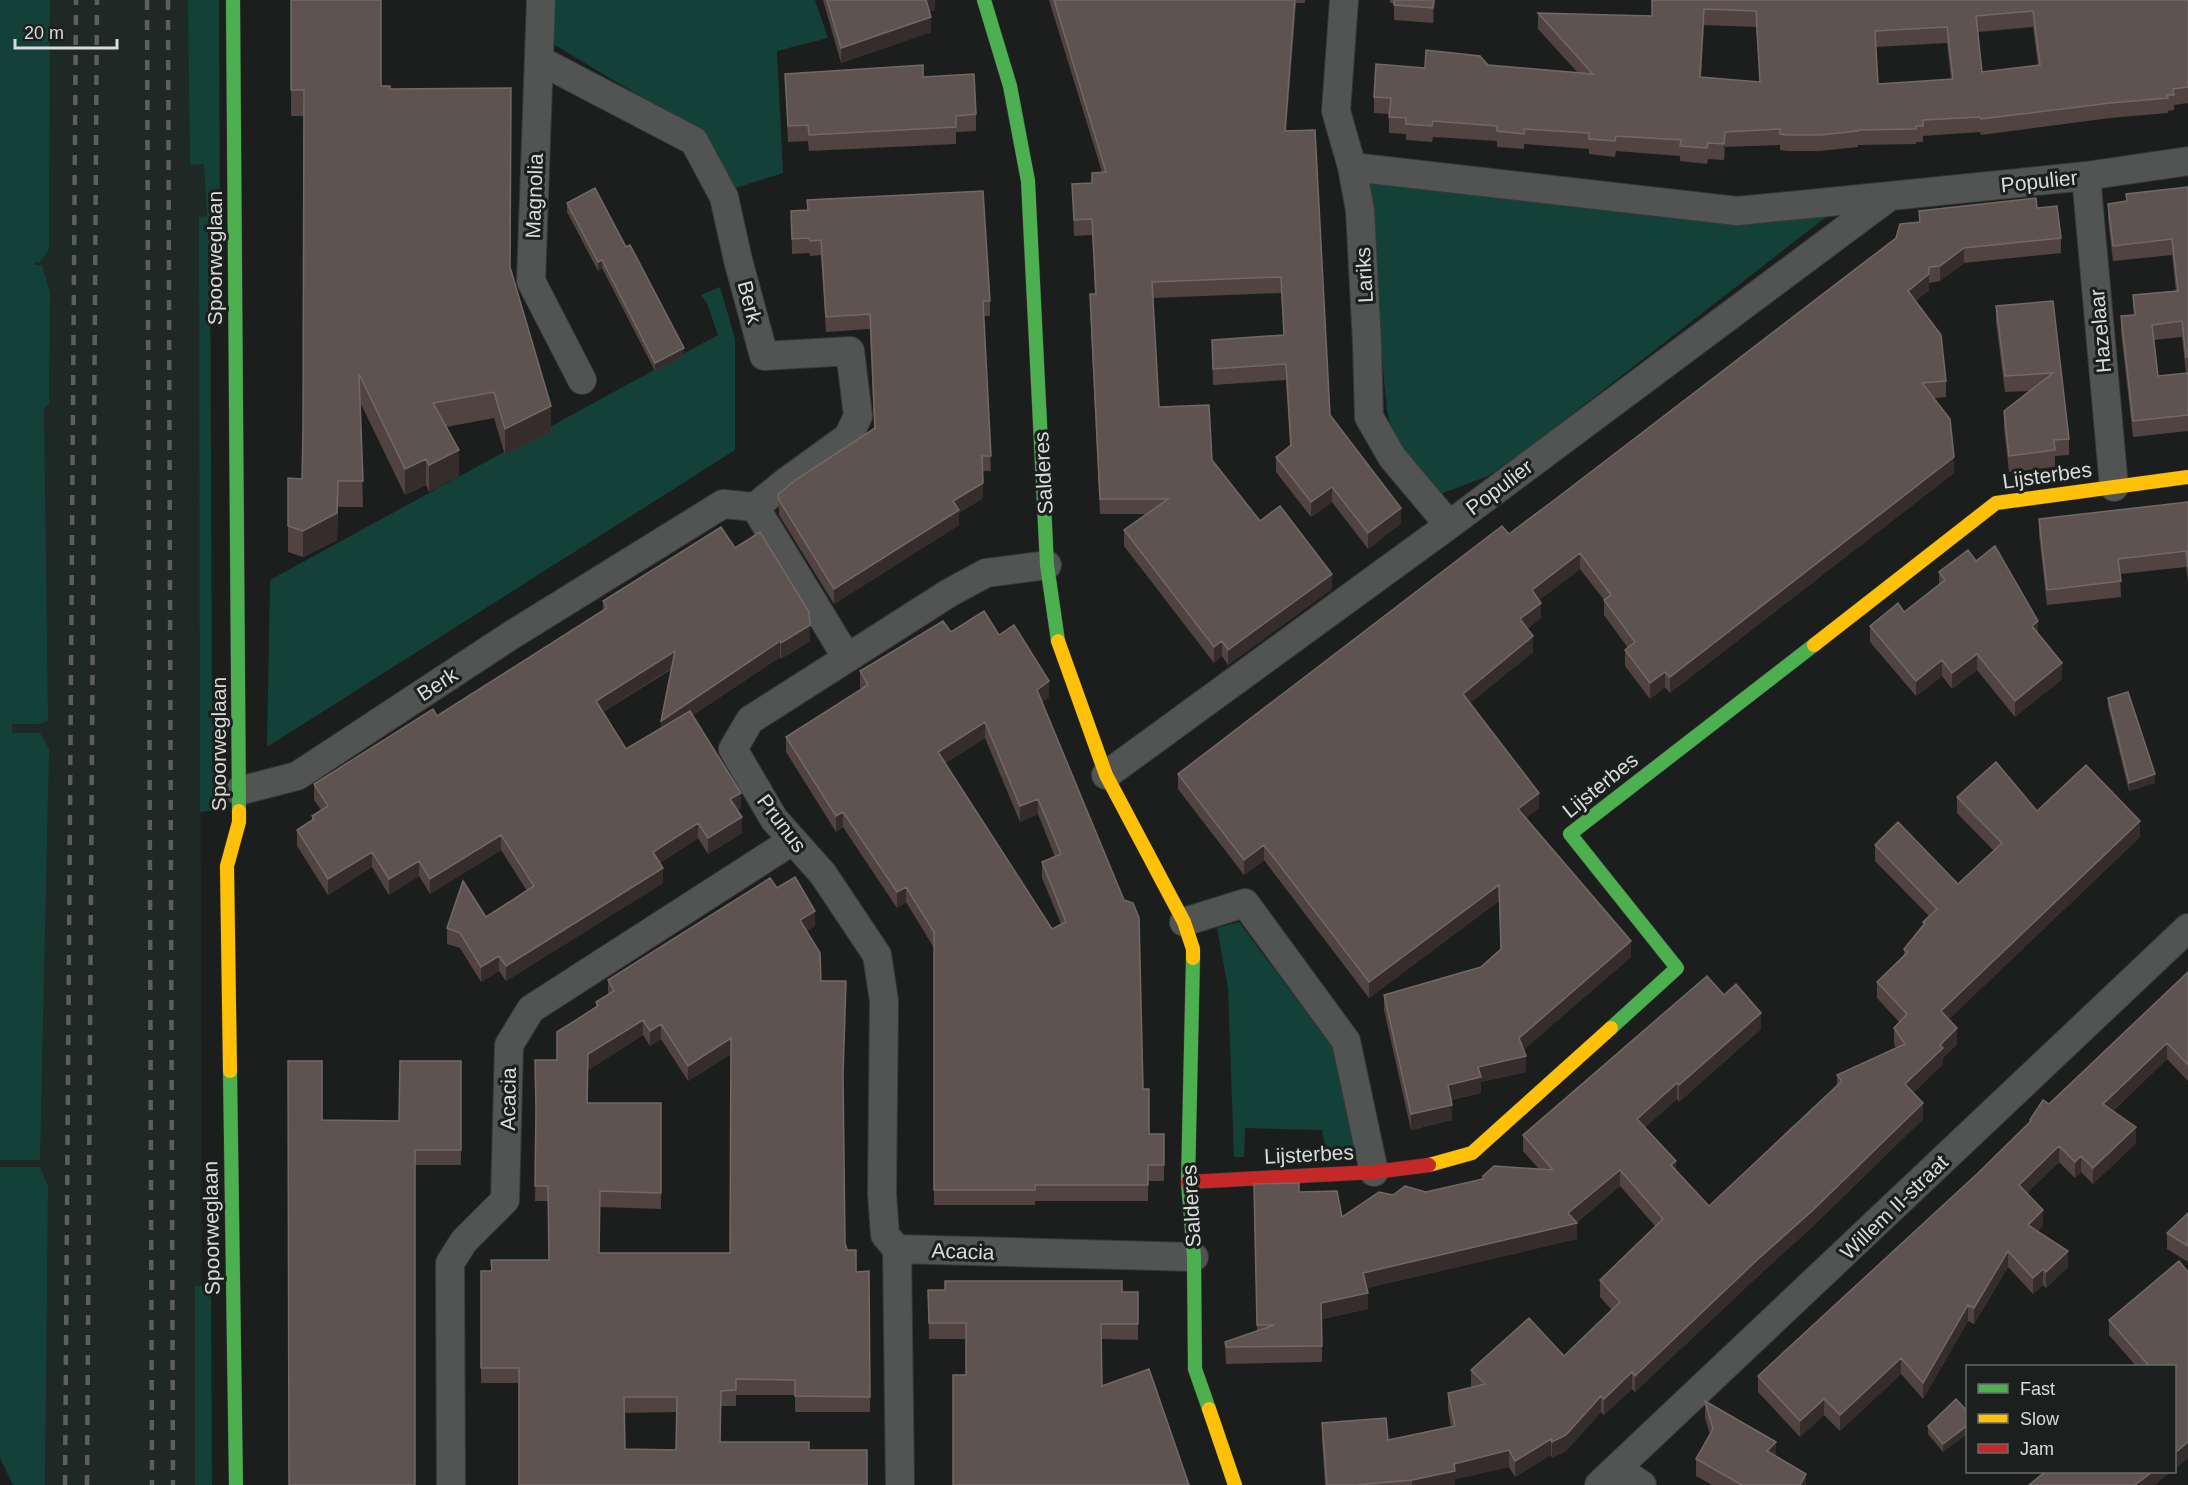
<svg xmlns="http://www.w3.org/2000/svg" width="2188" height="1485" viewBox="0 0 2188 1485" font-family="Helvetica,sans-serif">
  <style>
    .built { fill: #1e2825 }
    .green { fill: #134137 }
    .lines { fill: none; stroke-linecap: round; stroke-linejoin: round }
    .street-casing { stroke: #383a39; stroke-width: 30 }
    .fast-casing { stroke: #383a39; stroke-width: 15 }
    .slow-casing { stroke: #383a39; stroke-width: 15 }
    .jam-casing { stroke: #383a39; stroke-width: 15 }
    .street { stroke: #525453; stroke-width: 28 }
    .fast { stroke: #4caf50; stroke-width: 14 }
    .slow { stroke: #ffc107; stroke-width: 14 }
    .jam { stroke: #c62828; stroke-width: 14 }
    .rail { stroke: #5d5e5e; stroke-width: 4.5; stroke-dasharray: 10 10; stroke-linecap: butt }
    .wall { fill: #504342; fill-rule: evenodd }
    .shaded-wall { fill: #352d2c }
    .building { fill: #5f5352; stroke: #726868; stroke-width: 1.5; fill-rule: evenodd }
    .labels { text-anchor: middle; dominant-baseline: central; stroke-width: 6; stroke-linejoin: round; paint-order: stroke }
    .street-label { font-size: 21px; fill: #dadcdb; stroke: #1b1f1d }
  </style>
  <rect width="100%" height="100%" fill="#1c1e1d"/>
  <path class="built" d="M39,0H212L207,217H199L202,1286L195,1287V1485H45L46,1287L0,1286V961L27,403Z"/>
  <path class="green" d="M0,0H50L49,249L40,262H35V265H42L50,292L49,404L44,409L48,721L39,724H12V733H40L49,749L40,1160H0Z
    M188,0H219L220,224L210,225L212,701L221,702L222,810L200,812L199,217L207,216L204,164L190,165Z
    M550,0H815L828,38L777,51L783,173L729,190L676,118L550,42Z
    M1372,176L1848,204L1821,221L1522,453L1488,476L1438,495L1394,440L1387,410L1379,329L1369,186Z
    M720,287L735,339V450L267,747L270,580L718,335L707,303L701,295Z
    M1239,922L1336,1052L1359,1154L1327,1157L1322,1130L1245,1128L1244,1157H1234L1228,988L1217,928Z
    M0,1167H40L48,1186L45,1485H13L0,1458Z
    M195,1286H211L212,1485H195Z"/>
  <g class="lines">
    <defs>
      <path id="street" d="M541,0L531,281L582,380
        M1344,0L1336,111L1352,167L1360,210L1367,343L1369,417L1392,457L1449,525
        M539,60L694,141L724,197L738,260L764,356L850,351L858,416L848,437L787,481L755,507
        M1352,167L1737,211L1890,196
        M2086,176L2114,487
        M1106,775L1449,525L1890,196L2086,176L2188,161
        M239,791L297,776L510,636L723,504L755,507L847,658
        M1184,922L1245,903L1346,1041L1374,1172
        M897,1249L885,1235L882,1194L884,1001L877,955L823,874L774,819L733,749L750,720L949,593L986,573L1047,565
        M1618,1469L1642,1485
        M451,1485L450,1263L464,1241L505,1200L509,1045L531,1009L792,841
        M900,1485L897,1249L1194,1257
        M1599,1485L2188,928"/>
      <path id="fast" d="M233,0L239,811
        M984,0L1010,86L1028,181L1047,565L1058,641
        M1193,958L1188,1182L1194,1257L1195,1369L1209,1409
        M1611,1028L1677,968L1570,834L1814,645
        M230,1071L236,1485"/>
      <path id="slow" d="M1058,641L1106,775L1184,922L1193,949V958
        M1814,645L1996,503L2188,477
        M230,1071L227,866L239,822V811
        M1429,1165L1472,1153L1611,1028
        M1209,1409L1235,1485"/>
      <path id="jam" d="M1188,1182L1374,1172L1429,1165"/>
    </defs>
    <use href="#street" class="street-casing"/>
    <use href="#fast" class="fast-casing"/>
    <use href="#slow" class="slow-casing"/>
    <use href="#jam" class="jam-casing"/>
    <use href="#street" class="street"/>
    <use href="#fast" class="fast"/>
    <use href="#slow" class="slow"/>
    <use href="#jam" class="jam"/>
    <path class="rail" d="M147,0L152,1485
      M168,0L173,1485
      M65,1485L76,0
      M87,1485L97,0"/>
  </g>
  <path class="wall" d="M291,0L381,86L390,89L510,267L551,432L505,455L494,418L446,427L459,476L429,492L426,485L405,495L360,402L363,507H338L337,540L303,557L288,552V478L302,479L303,431L304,116H291Z
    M823,0H935V10L930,11L931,32L841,63Z
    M1049,0H1305V3H1296L1286,131L1330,415L1401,523L1368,549L1332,502L1311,517L1276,472V457L1290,446L1286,380L1213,385L1212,340L1284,335L1281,293L1153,298L1159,407L1212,460L1260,521L1332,589L1228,665L1222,656L1214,663L1124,546V530L1146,514H1100L1090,310V294H1095L1092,235L1074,236L1072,184L1092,183L1102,172Z
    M1390,0H1435L1433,23L1394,20V3H1390Z
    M1652,0H2188V103L2174,105V110L2168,111V113L2110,118L1981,135L1980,132L1923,136V142H1916V144L1858,145V147L1820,151H1787L1780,150V145L1725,147L1724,160L1708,159L1707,164L1680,161V156L1616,151L1615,157L1589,154V149L1524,144V149L1497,147V141L1433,137L1432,142L1406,140V134L1389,133V114L1374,113V97L1425,68L1488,65L1578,73L1538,29V13L1652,16ZM1704,25L1756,27L1760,82L1701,77ZM2033,27L2038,65L1982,72L1978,32ZM1947,43L1951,79L1878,84L1876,47Z
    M785,74L923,77L976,114V131L956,132V144L809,151L808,141L788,142Z
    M2188,187V431L2133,437L2121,332V316L2134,315L2133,295L2176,292L2172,255L2113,261L2108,219V204L2126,202V194ZM2182,337L2186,373L2158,376L2154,340Z
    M807,200L990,301V316H983L991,471H982L983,498L959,513V525L834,604L779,515L778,494L874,429L870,329L826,332L821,255L810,256L809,253L792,254L791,211L807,210Z
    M567,203L626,247L684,356L655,371L602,268L598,271L567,212Z
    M2037,208L2061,238V253L1964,263L1940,281L1929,283V290L1915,301L1946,381V397L1934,398L1954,473L1670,693L1665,687L1650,699L1625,666V650L1628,648L1604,615V600L1580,569L1539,600L1541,618L1527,629L1533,652L1470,703L1539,808L1526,818L1631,957L1523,1050L1526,1072L1481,1082V1093L1451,1100L1452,1120L1411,1130L1384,1010V995L1481,967L1501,950L1499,901L1369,998L1264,860L1244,875L1178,789V774L1509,534L1919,222V211Z
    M2053,301L2069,439V455L2055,456V467L2009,472L2004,428V411L2030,391L2005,392L1996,322V306Z
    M2188,502V584L2186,567L2120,574L2121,597L2047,605L2039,535V519Z
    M735,548L810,641L781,659L780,657L693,715L741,808L737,810L742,833L708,854L698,838L660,863L663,883L506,981L499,971L481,982L460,948L447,944V928L486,917L527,891L501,850L430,894L419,876L389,895L372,867L328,895L297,846V830L312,820V816L321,810L314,800V784L437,716L603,610V601ZM672,669L661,728L626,749L603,712Z
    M1939,572L2038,634L2062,679L2015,717L1977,670L1952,689L1942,676L1916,696L1870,642V626L1904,612L1939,584Z
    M951,632L999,635L1049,697L1042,702L1143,1089L1149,1134H1164V1181H1148V1201H1035V1205H934V948L906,902L897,908L843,827L836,832L786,752V737L861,689L860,687V671ZM985,738L1020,822L1038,814L1055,857L1042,862V878L1061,924L1052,929L945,763Z
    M2108,698L2155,783L2129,791L2108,706Z
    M1957,797L2037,811L2140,837L1949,1019L1957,1044L1943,1058V1064L1913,1093L1923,1119L1812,1227L1757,1277L1635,1392L1632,1389L1604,1415L1601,1412L1566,1451L1552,1458L1551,1455L1515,1477L1509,1467L1455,1479V1485H1325L1322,1439V1423L1388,1440L1451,1426L1448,1409V1393L1472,1387L1471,1386V1370L1564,1356L1612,1310L1600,1297V1280L1656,1227L1620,1186L1577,1222V1239L1367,1288L1368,1309L1322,1319V1362L1226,1364L1225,1342L1257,1331L1254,1200L1299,1192L1342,1217L1393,1195L1426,1192L1483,1179V1176L1539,1169L1523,1151V1135L1724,995L1761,1029L1679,1102L1677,1099L1645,1127L1676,1171L1709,1206L1837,1086V1075L1896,1048L1894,1044V1028L1899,1022L1877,998V982L1904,955V949L1923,925V922L1929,916L1875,861V845L1958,884L1994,851L1957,813Z
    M777,888L815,926L807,931L821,981L843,1085L845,1243L847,1250L856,1272L869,1271L870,1412H795V1395H736V1406H721L720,1442L519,1485V1383H481V1271H492L549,1260L548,1201H535L536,1119L535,1060H557L596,1007V1002L608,995V980ZM643,1035L650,1046L661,1039L688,1081L731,1054L730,1253H599L600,1207L661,1209V1103H588V1070ZM677,1412L676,1450L625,1449L624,1413Z
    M2188,972V1081L2167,1059L2113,1111L2136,1143L2093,1184L2081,1172L2075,1178L2059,1162L2027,1193L2043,1226L2037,1231L2068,1267L2046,1288L2043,1285L2033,1294L2008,1267L1974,1324L1968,1321L1923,1399L1901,1374L1840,1431L1824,1415L1800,1437L1758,1392V1376L1977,1174L2030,1123V1120L2049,1104Z
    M461,1061V1165H415L289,1485L322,1120L399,1121Z
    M2188,1213V1262L2167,1249V1233Z
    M2188,1272V1458L2175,1469V1366H2136L2109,1335V1320Z
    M928,1290L1138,1292V1340L1101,1339L1102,1386L966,1375V1339H929Z
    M1705,1401L1776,1456L1806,1485H1712L1696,1476V1459L1710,1434L1705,1418Z
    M1968,1412V1433L1943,1452L1928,1434V1426Z"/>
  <path class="shaded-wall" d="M925,0H935V10L925,13Z
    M1295,0H1296L1285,147V131Z
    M1434,0H1435L1433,23V8Z
    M1704,9V25L1700,93V77Z
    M931,17V32L841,63V48Z
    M1725,132V147L1724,160V144Z
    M1964,248V263L1940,281V266Z
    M602,260V268L598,271V262Z
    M1929,274V290L1908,306V291Z
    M684,348V356L655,371V363Z
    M551,406V432L505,455V429Z
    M459,450V476L429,492V465Z
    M1954,457V473L1670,693V677Z
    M426,459V485L405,495V469Z
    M338,481L337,540L303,557V531Z
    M983,483V498L959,513V525L834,604V589L953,501Z
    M1332,487V502L1311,517V502Z
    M1401,508V523L1368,549V533Z
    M1580,553V569L1532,606V590Z
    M1332,574V589L1228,665V650Z
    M1541,603V618L1520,635V619Z
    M2038,621V637L2032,626Z
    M810,625V641L781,659V643Z
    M1533,636V652L1463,709V694Z
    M780,641V657L661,736V721Z
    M1222,641V656L1214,663V647Z
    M675,651V666L596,716V701Z
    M1977,654V670L1952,689V673Z
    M1942,660V676L1916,696V681Z
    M2062,663V679L2015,717V701Z
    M1665,672V687L1650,699V683Z
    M1049,681V697L1037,705V690Z
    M985,722V738L938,768V752Z
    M2155,774V783L2129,791V783Z
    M741,793V808L730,815V799Z
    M1539,793V808L1518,824V809Z
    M1038,799V814L1020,822V806Z
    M843,812V827L836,832V816Z
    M742,817V833L708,854V838Z
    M2140,821V837L1941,1027V1011Z
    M698,823V838L653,867V852Z
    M501,835V850L430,894V879Z
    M1264,845V860L1244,875V860Z
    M372,852V867L328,895V879Z
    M419,861V876L389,895V879Z
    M663,868V883L506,981V966Z
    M1499,885V901L1369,998V982Z
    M906,887V902L897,908V892Z
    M815,911V926L800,936V920Z
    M1631,941V957L1519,1054V1038Z
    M499,956V971L481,982V967Z
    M1761,1013V1029L1679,1102V1085Z
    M643,1020V1035L588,1070V1054Z
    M661,1024V1039L650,1046V1031Z
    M1957,1028V1044L1943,1058V1064L1905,1101V1084Z
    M731,1038V1054L688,1081V1066Z
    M2167,1043V1059L2103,1120V1104Z
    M1526,1056V1072L1481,1082V1093L1448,1100V1085L1478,1067Z
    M1677,1083V1099L1637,1135V1119Z
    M1923,1103V1119L1812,1227L1757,1277L1635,1392V1376Z
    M1452,1105V1120L1411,1130V1114Z
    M2136,1127V1143L2093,1184V1168Z
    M2059,1146V1162L2019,1201V1185Z
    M2081,1156V1172L2075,1178V1162Z
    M1676,1161V1177L1671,1165Z
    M1620,1170V1186L1575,1223H1577V1239L1363,1289V1273L1568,1213Z
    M2043,1210V1226L2028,1241V1225Z
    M2008,1251V1267L1974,1324V1308Z
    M2068,1251V1267L2046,1288V1272Z
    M2043,1269V1285L2033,1294V1278Z
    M1368,1293V1309L1321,1319V1303Z
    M1968,1305V1321L1923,1399V1383Z
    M1901,1358V1374L1840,1431V1415Z
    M1632,1372V1389L1604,1415V1399Z
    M1601,1396V1412L1566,1451L1552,1458V1442Z
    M1824,1399V1415L1800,1437V1421Z
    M1968,1425V1433L1943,1452V1444Z
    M1551,1439V1455L1515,1477V1461Z
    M1776,1442V1459L1767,1451Z
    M2188,1442V1458L2175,1469V1453Z
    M1509,1450V1467L1455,1479V1485H1412V1480L1454,1464Z
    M2152,1472H2171L2155,1485H2135Z
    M1806,1474V1485H1800Z"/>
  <path class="building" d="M291,0H381V86H390V89L511,88L510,267L551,406L505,429L494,392L433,403L459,450L429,465L426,459L405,469L359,374L363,481H338L337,513L303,531L288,526V478L302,479L303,431L304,90H291Z
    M827,0H926L931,17L841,48Z
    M1054,0H1295L1285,131L1315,130L1330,415L1401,508L1368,533L1332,487L1311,502L1276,457L1291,445L1286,364L1213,369L1212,340L1284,335L1281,277L1152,282L1159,407L1209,405L1212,460L1260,521L1280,506L1332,574L1228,650L1222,641L1214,647L1124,530L1168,499H1100L1090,294H1096L1092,219L1074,220L1072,184L1092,183V173L1106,172Z
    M1394,0H1434L1433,8L1394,5Z
    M1652,0H2188V87L2173,89L2174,95H2167L2168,98L2110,103L1981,119L1980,117L1923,120V126H1916V129L1858,130V131L1820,135H1787L1780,134V129L1725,132L1724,144L1708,143L1707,148L1680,146L1681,140L1616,136L1615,141L1589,139V133L1524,129V134L1497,131V126L1433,121L1432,126L1406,124V118L1389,117L1391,98L1374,97L1376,64L1425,68L1426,50L1480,56L1488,65L1593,74L1538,13L1652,16ZM1704,9L1756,11L1760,82L1700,77ZM2033,11L2040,65L1982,72L1976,16ZM1947,27L1953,79L1878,84L1875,31Z
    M923,65V77L974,74L976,114L956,116V127L809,135L808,125L788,126L785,74Z
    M2188,187V357H2186L2182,321L2152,325L2158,376L2188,373V415L2133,421L2121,316L2135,315L2133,295L2178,291L2172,239L2113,246L2108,204L2127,201L2126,194Z
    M595,188L626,247L630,245L684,348L655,363L602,260L598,262L567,203Z
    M983,191L990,301H983L991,456H982L983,483L953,501L959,510L834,589L779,500L778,494L797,479L875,428L870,314L826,317L821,240L810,241L809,238L792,239L791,211L808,210L807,200Z
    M2036,198L2037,208L2057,206L2061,238L1964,248L1940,266L1929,267V274L1908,291L1941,335L1946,381L1922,383L1950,419L1954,457L1670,677L1665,672L1650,683L1625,650L1635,642L1604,600L1611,595L1580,553L1532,590L1541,603L1520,619L1533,636L1463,694L1539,793L1518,809L1631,941L1519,1038L1526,1056L1478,1067L1481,1077L1448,1085L1452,1105L1411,1114L1384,995L1481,967L1501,949L1499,885L1369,982L1264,845L1244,860L1178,774L1502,526L1509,534L1557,498L1896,238L1900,224L1920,222L1919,211Z
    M2053,301L2069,439L2054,440L2055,450L2009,456L2004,411L2053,373L2005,376L1996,306Z
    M2188,502V568L2186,551L2118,559L2121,581L2047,590L2039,519Z
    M721,527L735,548L760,532L809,612L810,625L781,643L780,641L661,721L675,651L596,701L626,749L690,711L741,793L730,799L742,817L708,838L698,823L653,852L663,868L506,966L499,956L481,967L460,933L447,928L463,881L486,917L534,886L501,835L430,879L419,861L389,879L372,852L328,879L297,830L314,819L312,816L328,806L314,784L433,709L437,716L607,608L603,601Z
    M1995,546L2038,621L2032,626L2062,663L2015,701L1977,654L1952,673L1942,660L1916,681L1870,626L1898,603L1904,612L1945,580L1939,572L1968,550L1976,561Z
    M984,611L999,635L1014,625L1049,681L1037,690L1124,900L1133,903L1139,918L1143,1089H1149V1134H1164V1165H1148V1185H1035V1190H934V932L906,887L897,892L843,812L836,816L786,737L868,685L860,671L877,661L943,621L951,632ZM985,722L1020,806L1038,799L1061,854L1042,862L1066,922L1052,929L938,752Z
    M2128,692L2155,774L2129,783L2108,698Z
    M1996,762L2037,811L2086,765L2140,821L1941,1011L1957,1028L1940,1045L1943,1048L1905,1084L1923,1103L1812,1211L1757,1260L1635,1376L1632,1372L1604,1399L1601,1396L1566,1435L1552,1442L1551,1439L1515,1461L1509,1450L1454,1464L1455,1471L1412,1480L1357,1485H1327L1322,1423L1386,1418L1388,1440L1455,1426L1448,1393L1485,1384L1471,1370L1529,1318L1564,1356L1620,1302L1600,1280L1663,1219L1620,1170L1568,1213L1577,1223L1363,1273L1368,1293L1321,1303L1322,1346L1226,1347L1225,1342L1274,1325H1257L1254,1184L1299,1183V1192L1337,1191L1342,1217L1379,1192L1393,1195L1405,1186L1426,1192L1483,1179V1176L1494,1166L1553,1170L1523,1135L1707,976L1724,995L1736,984L1761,1013L1679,1085L1677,1083L1637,1119L1676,1161L1671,1165L1709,1206L1842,1081L1837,1075L1905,1044L1894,1028L1907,1014L1877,982L1908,952L1904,949L1925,923L1923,922L1937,909L1875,845L1898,822L1958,884L2002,843L1957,797Z
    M795,877L815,911L800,920L820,953L821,981H846L843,1075L845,1243L847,1250H856V1272L869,1271L870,1397L795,1396V1380L736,1379V1390L721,1391L720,1442H809V1450H867V1485H519V1368H481V1271H492L491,1260H549L548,1186H535L536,1109L535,1060H557V1032L598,1006L596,1002L614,991L608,980L770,878L777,888ZM643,1020L650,1031L661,1024L688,1066L731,1038L730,1253H599L600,1191L661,1193V1103H587L588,1054ZM624,1397H677L676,1450L625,1449Z
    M2188,972V1065L2167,1043L2103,1104L2136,1127L2093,1168L2081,1156L2075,1162L2059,1146L2019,1185L2043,1210L2028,1225L2068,1251L2046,1272L2043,1269L2033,1278L2008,1251L1974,1308L1968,1305L1923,1383L1901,1358L1840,1415L1824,1399L1800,1421L1758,1376L1977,1174L2031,1121L2030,1120L2043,1100L2049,1104Z
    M288,1061H322V1120L399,1121L400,1061H461V1150H415V1485H289Z
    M2188,1213V1246L2167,1233Z
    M2179,1261L2188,1272V1442L2175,1453V1366H2149L2109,1320Z
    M945,1281H1122V1292H1138V1324H1101L1102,1386L1149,1369L1189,1485H953V1375H966V1323H929L928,1290H945Z
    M1956,1399L1968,1412V1425L1943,1444L1928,1426Z
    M1705,1401L1776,1442L1767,1451L1806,1474L1800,1485H1742L1696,1459L1713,1429Z
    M2045,1472H2152L2135,1485H2029Z"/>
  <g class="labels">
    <g class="street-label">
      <text transform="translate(2039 181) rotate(-6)">Populier</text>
      <text transform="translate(534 196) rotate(-88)">Magnolia</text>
      <text transform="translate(214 258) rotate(-90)">Spoorweglaan</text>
      <text transform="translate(1364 275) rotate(-93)">Lariks</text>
      <text transform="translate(750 302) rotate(75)">Berk</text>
      <text transform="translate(2100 331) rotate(-95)">Hazelaar</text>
      <text transform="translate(1043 473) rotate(-93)">Salderes</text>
      <text transform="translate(2047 475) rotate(-8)">Lijsterbes</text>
      <text transform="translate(1499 487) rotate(-37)">Populier</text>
      <text transform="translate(437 684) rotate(-33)">Berk</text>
      <text transform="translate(218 744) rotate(-90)">Spoorweglaan</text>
      <text transform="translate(1600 785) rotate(-39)">Lijsterbes</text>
      <text transform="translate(782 823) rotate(53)">Prunus</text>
      <text transform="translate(508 1099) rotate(-89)">Acacia</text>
      <text transform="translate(1309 1154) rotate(-3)">Lijsterbes</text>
      <text transform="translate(1191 1206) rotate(-93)">Salderes</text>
      <text transform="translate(1894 1207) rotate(-44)">Willem II-straat</text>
      <text transform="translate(211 1228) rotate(-91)">Spoorweglaan</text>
      <text transform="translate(963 1251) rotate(2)">Acacia</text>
    </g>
  </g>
  <rect x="1966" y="1365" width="210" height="108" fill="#1b1f1d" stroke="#676b69" stroke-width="1.5"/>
  <rect x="1978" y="1384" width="30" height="9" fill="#4caf50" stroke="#676b69" stroke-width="1.5"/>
  <text x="2020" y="1395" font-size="18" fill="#dadcdb">Fast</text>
  <rect x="1978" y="1414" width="30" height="9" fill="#ffc107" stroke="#676b69" stroke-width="1.5"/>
  <text x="2020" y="1425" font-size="18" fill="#dadcdb">Slow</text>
  <rect x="1978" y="1444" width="30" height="9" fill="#c62828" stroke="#676b69" stroke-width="1.5"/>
  <text x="2020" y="1455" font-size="18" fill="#dadcdb">Jam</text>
  <path d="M15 39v9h102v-9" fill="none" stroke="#dadcdb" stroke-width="3"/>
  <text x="24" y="39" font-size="18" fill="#dadcdb" stroke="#1b1f1d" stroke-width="4.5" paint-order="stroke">20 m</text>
</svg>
